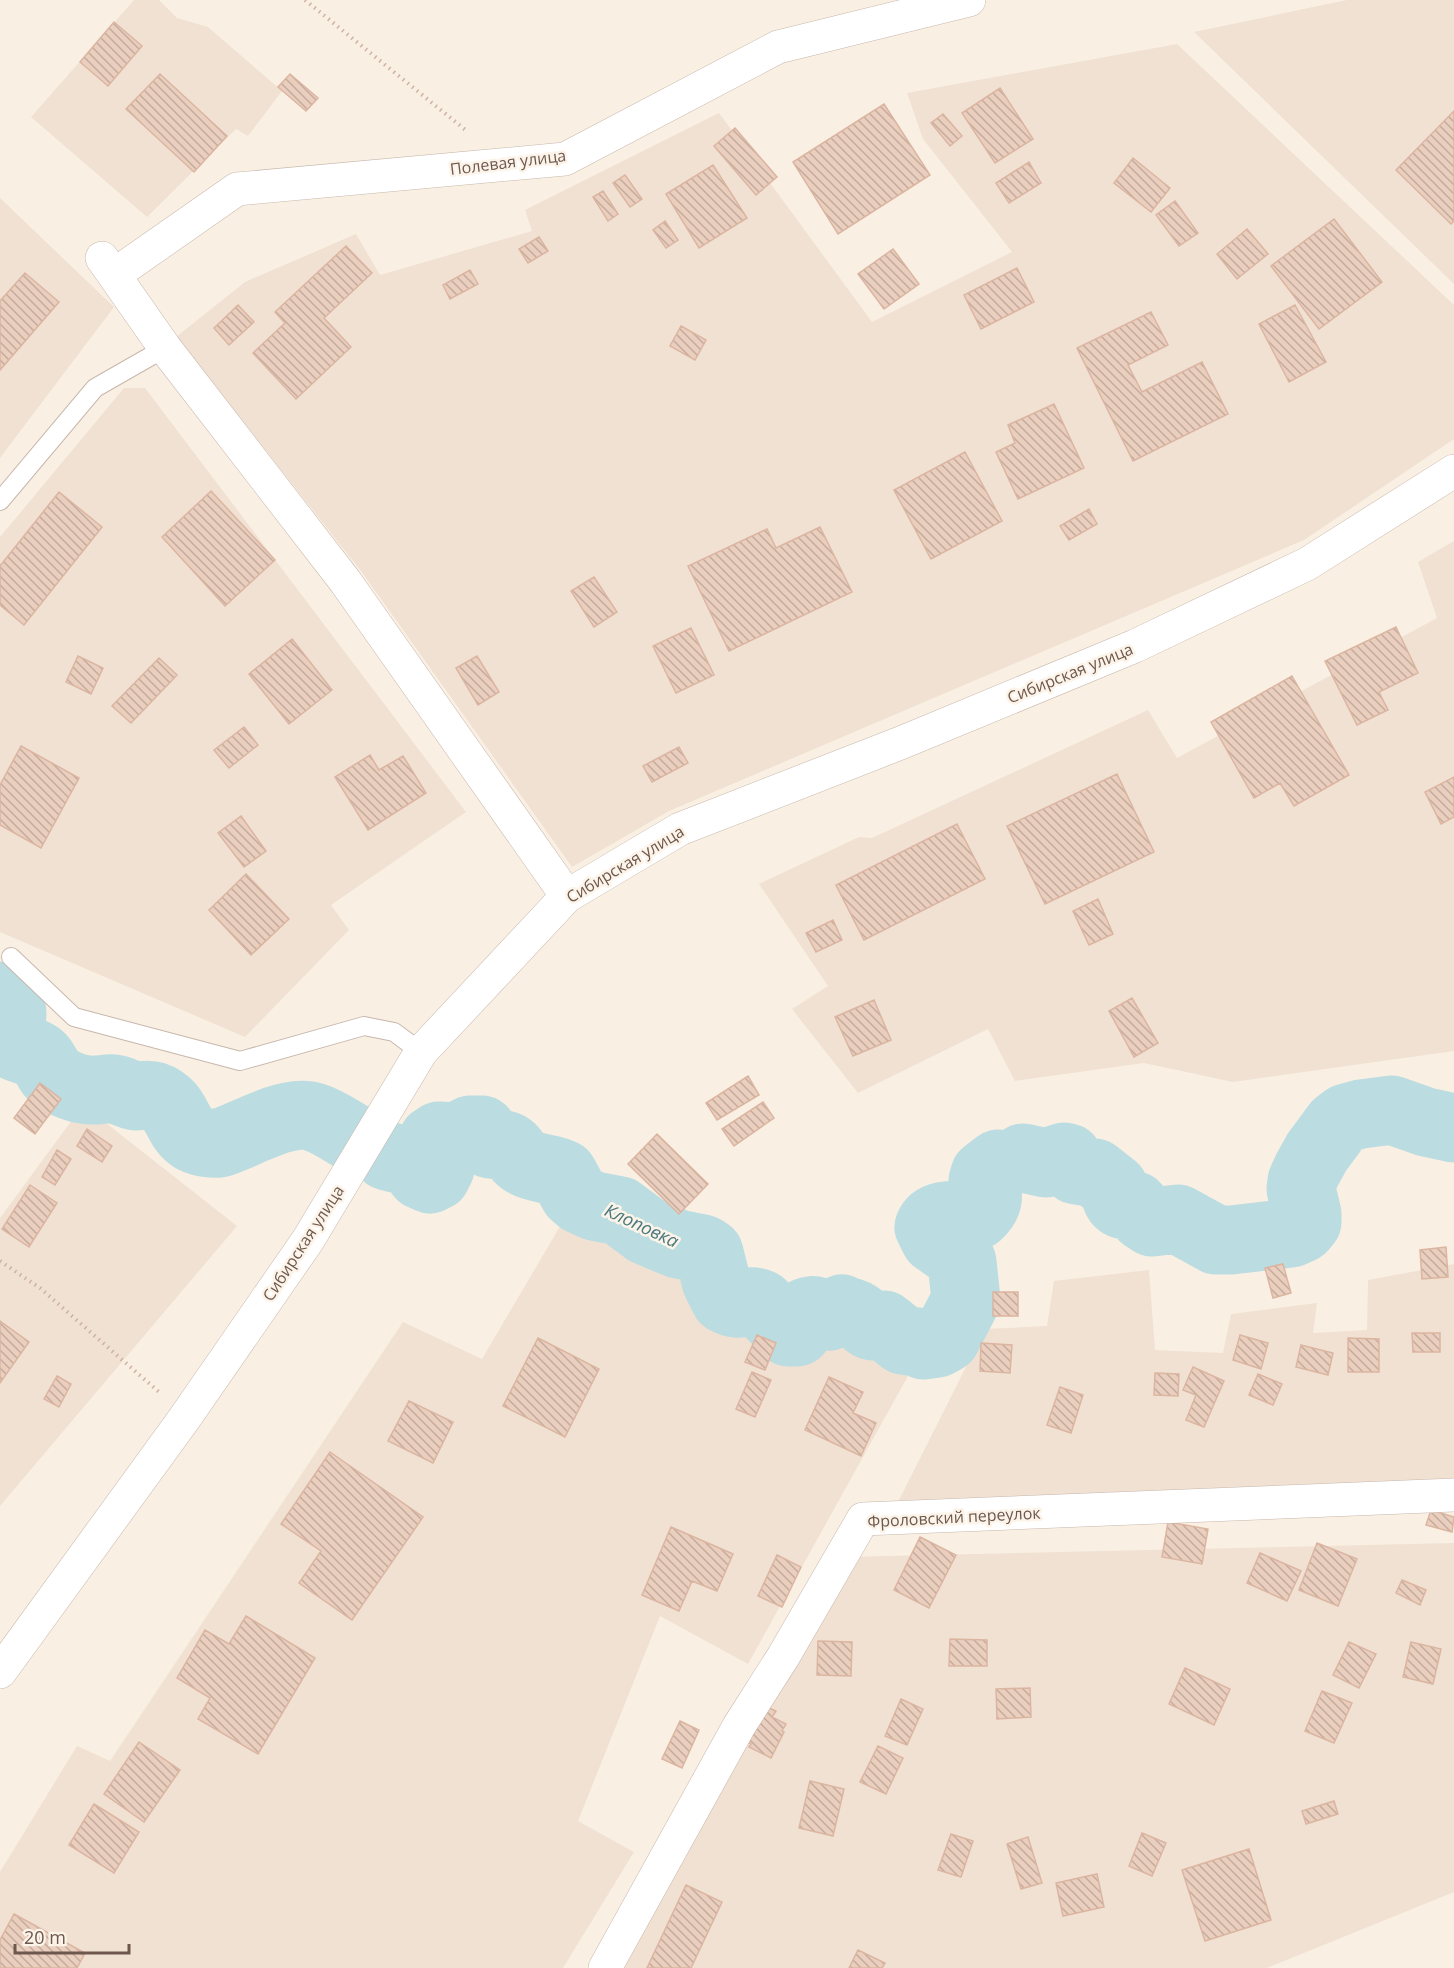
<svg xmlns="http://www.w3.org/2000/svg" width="1454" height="1968" viewBox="0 0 1454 1968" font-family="'Open Sans',sans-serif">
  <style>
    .residential { fill: #f0e1d3 }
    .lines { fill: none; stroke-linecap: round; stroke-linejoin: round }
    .river { stroke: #bbdce0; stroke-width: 69 }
    .building { fill: url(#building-back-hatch); stroke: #dcb5a1; stroke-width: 1.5 }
    .service-casing { stroke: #c8b7ac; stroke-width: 20 }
    .minor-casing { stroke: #c8b7ac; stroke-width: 34 }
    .path { stroke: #cfb2a2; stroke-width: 4; stroke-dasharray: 1.5 4.5; stroke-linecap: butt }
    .service { stroke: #fff; stroke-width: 18 }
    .minor { stroke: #fff; stroke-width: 33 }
    .labels { text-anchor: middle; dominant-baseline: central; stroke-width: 5; stroke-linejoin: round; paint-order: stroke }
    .street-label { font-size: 16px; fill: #6e574d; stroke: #fcf4e9 }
    .water-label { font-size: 18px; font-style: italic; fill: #49787f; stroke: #fcf4e9 }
  </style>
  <defs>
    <pattern id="building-back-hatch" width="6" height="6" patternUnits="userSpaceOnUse" patternTransform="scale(1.5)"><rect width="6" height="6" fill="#ebcfbe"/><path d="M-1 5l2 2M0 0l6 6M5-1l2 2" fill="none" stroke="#c3ab9d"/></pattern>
  </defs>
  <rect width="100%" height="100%" fill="#f9f0e3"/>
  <path class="residential" d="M134,0H159L177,18L208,27L282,91L248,136L236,129L147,217L31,117Z
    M1347,0H1454V284L1194,32Z
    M1177,44L1454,305V439L1304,540L669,811L572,867L361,571L176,337L245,282L356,234L380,275L532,231L525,210L719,113L872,322L1012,252L923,139L907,93Z
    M0,198L114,307L0,458Z
    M124,388H145L466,812L331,905L349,930L245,1037L0,932V537Z
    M1454,541V1051L1233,1082L1144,1063L1015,1081L988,1029L858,1093L792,1009L828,986L759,884L859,837L872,838L1148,710L1177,758L1437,618L1418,562Z
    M83,1105L237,1226L0,1506V1218Z
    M579,1194L712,1222L742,1282L908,1376L748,1664L660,1616L578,1821L634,1852L563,1968H0V1872L77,1746L110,1761L403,1322L482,1359Z
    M1454,1264V1489L893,1512L985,1329L1047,1326L1054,1281L1149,1270L1155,1350L1223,1353L1231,1314L1317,1303L1313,1333L1367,1330L1368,1280Z
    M1454,1543V1892L1267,1968H621L846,1557Z"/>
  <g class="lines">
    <path class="river" d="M0,996C22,1011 7,1022 8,1042C17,1050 27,1049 37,1055C46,1060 47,1073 57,1079C69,1086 82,1091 96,1090C102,1090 108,1088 114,1089C122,1090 128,1095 136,1096C142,1096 148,1094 154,1096C187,1107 170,1146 220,1143C245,1135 289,1108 314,1117C327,1121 340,1130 352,1137
      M387,1156L411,1162L421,1175L430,1179L436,1176L440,1168L433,1147V1140L439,1136L456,1137L470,1130H482L490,1144C495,1145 500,1144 505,1145C514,1147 516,1159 526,1163C537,1169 551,1168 563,1174L574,1194L581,1200L594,1206L620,1211L647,1231L678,1244L703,1249L709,1253L716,1281L725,1299C743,1309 746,1297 761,1304L789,1332H797L799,1328L796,1318C811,1307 814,1310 829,1316L842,1309C846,1311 853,1313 857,1315C871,1324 865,1328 884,1325L903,1340L917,1342L923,1345L937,1343L946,1338L966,1300L962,1262L959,1256L935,1239L929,1227C936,1210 962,1217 977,1215C989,1204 990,1195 983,1181L985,1174L998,1164
      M1023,1158L1046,1163L1064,1157L1068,1158L1076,1170L1095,1173L1114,1188C1117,1205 1120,1205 1135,1206L1143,1216L1152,1222L1178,1219L1216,1240H1231L1291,1233L1302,1228L1307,1222V1214L1301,1189L1302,1181L1307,1170L1317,1152L1337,1125L1346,1118L1361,1114L1392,1110L1426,1122L1454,1128"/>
  </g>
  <path class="building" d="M114,22L142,46L108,86L80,62Z
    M160,74L227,136L194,172L126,109Z
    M290,74L318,98L306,111L278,87Z
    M1000,88L1033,139L995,163L962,113Z
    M884,104L930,175L838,234L793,162Z
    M1454,111V221L1451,224L1396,170Z
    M943,114L962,136L950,146L931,123Z
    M735,128L777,177L756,195L714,146Z
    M1133,158L1170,188L1151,212L1114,183Z
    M1029,162L1041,183L1009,203L996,183Z
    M713,165L747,218L699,248L666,194Z
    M625,175L642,199L630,207L613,183Z
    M603,191L618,214L608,221L593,197Z
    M1175,201L1198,233L1179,246L1156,215Z
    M1334,219L1382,282L1319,329L1271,266Z
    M665,221L678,240L666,248L653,230Z
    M1247,229L1268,254L1237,279L1217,254Z
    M539,237L548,251L528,263L519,249Z
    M346,246L372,273L324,318L351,347L296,399L253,353L285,323L275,312Z
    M893,249L919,284L884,309L858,274Z
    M1017,268L1034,302L981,329L964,295Z
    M470,270L478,284L450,299L443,285Z
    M25,273L59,302L0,370V301Z
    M238,305L254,322L229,345L214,328Z
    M1295,305L1326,362L1289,382L1259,324Z
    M1151,312L1168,345L1128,365L1142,392L1202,362L1228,414L1133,461L1077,348Z
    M681,326L706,340L695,360L670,346Z
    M1054,404L1084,468L1018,499L996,452L1015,443L1008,425Z
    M965,452L1002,521L931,559L894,490Z
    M211,491L275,560L225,606L162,537Z
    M59,492L102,527L24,625L0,605V566Z
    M1089,509L1097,524L1069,540L1060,526Z
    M820,527L852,592L729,651L688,566L767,529L776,548Z
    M594,577L617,612L594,627L571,591Z
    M1396,627L1418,673L1379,692L1388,710L1357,725L1325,661Z
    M691,628L714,675L676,693L653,646Z
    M292,639L332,690L289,724L249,674Z
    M78,656L103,668L91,694L66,682Z
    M477,656L499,692L478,705L456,668Z
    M159,658L177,675L131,723L112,706Z
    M1292,676L1349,775L1294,806L1280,783L1254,798L1211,722Z
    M244,727L258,745L229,768L214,750Z
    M21,746L79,778L41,848L0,825V785Z
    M679,747L688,763L652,782L643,766Z
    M370,755L379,770L403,756L426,793L368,830L335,777Z
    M1117,774L1154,852L1045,904L1007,826Z
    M1454,777V817L1441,824L1425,792Z
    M241,816L266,851L244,867L218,833Z
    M957,824L985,879L864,940L836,885Z
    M246,874L289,919L251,955L209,910Z
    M1098,899L1113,934L1089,945L1073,911Z
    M833,920L842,940L816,952L806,933Z
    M1132,998L1158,1043L1134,1057L1109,1011Z
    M874,1000L891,1040L853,1056L835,1017Z
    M748,1076L759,1095L717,1120L706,1103Z
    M40,1083L61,1099L35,1134L14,1118Z
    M763,1102L774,1118L734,1146L722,1129Z
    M87,1129L112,1146L102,1162L77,1146Z
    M657,1134L708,1184L679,1214L628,1164Z
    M57,1150L71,1159L55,1185L42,1177Z
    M30,1185L57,1203L29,1247L2,1229Z
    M1446,1247L1448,1277L1422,1279L1420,1250Z
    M1283,1264L1291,1293L1273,1298L1265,1268Z
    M993,1292H1018V1316H993Z
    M0,1321L29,1342L0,1383Z
    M1412,1333H1440V1352H1413Z
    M757,1335L776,1343L765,1370L745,1362Z
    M1240,1335L1268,1343L1261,1369L1233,1360Z
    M538,1338L599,1369L565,1437L503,1406Z
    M1348,1338L1379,1339V1372H1348Z
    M981,1343L1012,1345L1010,1373L980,1371Z
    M1301,1345L1333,1353L1328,1375L1296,1367Z
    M1193,1367L1224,1381L1204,1427L1186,1420L1196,1395L1183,1390Z
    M752,1372L771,1380L755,1417L736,1409Z
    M1155,1373L1179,1374L1178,1396L1154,1395Z
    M1258,1374L1282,1384L1273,1405L1249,1395Z
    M57,1376L71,1384L59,1407L44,1399Z
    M829,1377L863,1392L853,1413L876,1423L861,1456L805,1430Z
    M1060,1387L1083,1395L1071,1433L1047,1425Z
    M409,1401L453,1422L433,1463L388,1441Z
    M330,1452L423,1517L352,1620L299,1583L321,1551L281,1524Z
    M1431,1510L1454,1517L1452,1532L1426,1525Z
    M1168,1522L1208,1529L1202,1564L1162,1557Z
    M671,1527L733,1554L717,1591L692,1581L679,1611L642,1595Z
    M920,1537L956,1555L929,1608L894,1590Z
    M1317,1543L1357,1559L1338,1606L1299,1590Z
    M1260,1553L1301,1571L1287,1601L1247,1583Z
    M777,1555L801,1567L782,1607L758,1596Z
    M1402,1580L1426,1590L1420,1605L1396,1593Z
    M246,1616L315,1658L258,1754L198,1719L210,1698L177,1678L205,1630L229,1644Z
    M950,1639L987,1640V1666H949Z
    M818,1641L852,1642L851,1676L817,1675Z
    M1349,1642L1376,1654L1359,1688L1333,1675Z
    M1411,1642L1441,1649L1433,1684L1403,1677Z
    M1185,1668L1230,1689L1214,1725L1169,1704Z
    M1030,1688L1031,1717L997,1719L996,1689Z
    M1322,1691L1352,1703L1334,1743L1305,1731Z
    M901,1699L923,1709L907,1745L885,1736Z
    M767,1707L776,1711L772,1717L786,1724L782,1731L784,1732L771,1758L749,1747L751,1744L744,1740Z
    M680,1721L699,1730L682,1768L662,1759Z
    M139,1742L180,1770L144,1822L104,1794Z
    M878,1746L903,1758L886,1794L860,1782Z
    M810,1781L844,1789L833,1836L799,1828Z
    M1334,1801L1338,1814L1306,1824L1302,1811Z
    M94,1804L139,1832L114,1873L69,1845Z
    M1142,1833L1166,1843L1152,1876L1129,1866Z
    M951,1834L973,1841L961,1877L938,1870Z
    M1028,1837L1042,1883L1021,1889L1007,1844Z
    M1249,1849L1271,1920L1205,1941L1182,1870Z
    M1097,1874L1104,1907L1063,1916L1056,1883Z
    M686,1885L722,1902L691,1968H647Z
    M14,1914L85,1953L77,1968H0V1940Z
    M858,1950L885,1963L882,1968H849Z"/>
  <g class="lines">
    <defs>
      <path id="service" d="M0,501L95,388L165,348
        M11,957L74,1017L240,1061L364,1026L394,1032L421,1052"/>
      <path id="minor" d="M102,258L165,348L345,581L567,896
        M114,275L237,189L565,159L778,47L969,0
        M0,1672L184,1419L308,1240L421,1052L567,896L680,829L903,742L1135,646L1307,564L1454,471
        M605,1968L739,1726L783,1657L863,1519L1454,1495"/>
    </defs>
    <use href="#service" class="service-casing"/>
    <use href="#minor" class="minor-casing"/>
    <path class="path" d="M305,0L468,132
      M0,1261L40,1288L159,1392"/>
    <use href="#service" class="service"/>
    <use href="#minor" class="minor"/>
  </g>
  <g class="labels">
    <g class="street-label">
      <text transform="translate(508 162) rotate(-7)">Полевая улица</text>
      <text transform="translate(1070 673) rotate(-22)">Сибирская улица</text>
      <text transform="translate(625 864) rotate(-31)">Сибирская улица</text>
      <text transform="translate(303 1243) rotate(-57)">Сибирская улица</text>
      <text transform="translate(954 1517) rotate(-3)">Фроловский переулок</text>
    </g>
    <g class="water-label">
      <text transform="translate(642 1225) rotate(25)">Клоповка</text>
    </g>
  </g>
  <path d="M15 1944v9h114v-9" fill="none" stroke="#6e574d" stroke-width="3"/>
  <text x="24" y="1944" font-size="18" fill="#6e574d" stroke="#fcf4e9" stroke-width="4.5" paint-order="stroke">20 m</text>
</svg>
